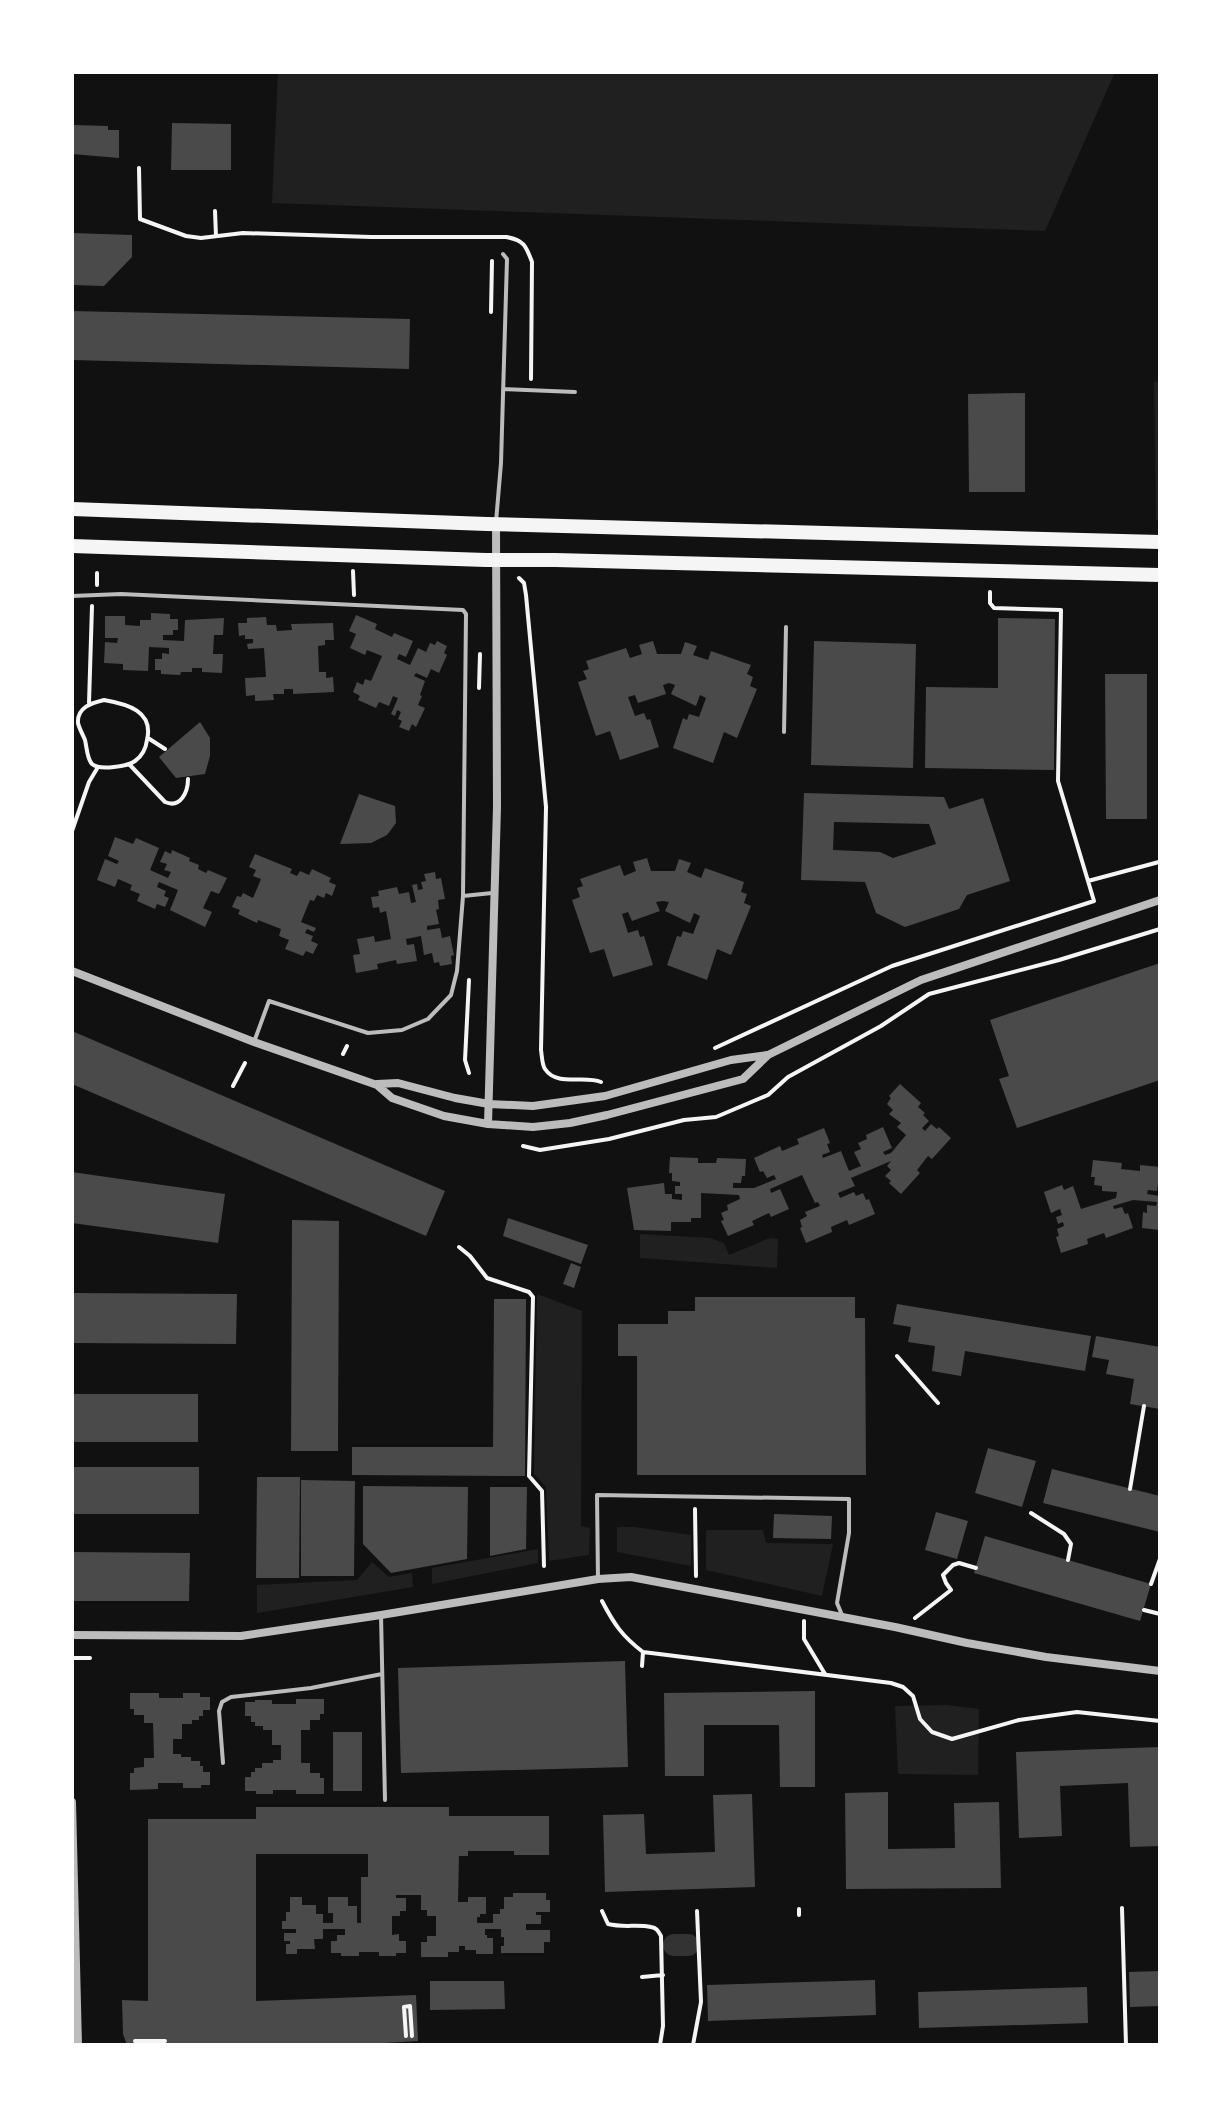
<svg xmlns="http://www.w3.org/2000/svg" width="1232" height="2117" viewBox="0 0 1232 2117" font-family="'Exo 2',sans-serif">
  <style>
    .green { fill: #202020 }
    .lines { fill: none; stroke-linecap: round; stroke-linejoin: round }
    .canal { stroke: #333; stroke-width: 22 }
    .building { fill: #4a4a4a; fill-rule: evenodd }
    .path { stroke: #f5f5f5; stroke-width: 4 }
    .service { stroke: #bcbcbc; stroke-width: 4 }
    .minor { stroke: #bcbcbc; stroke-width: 8 }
    .primary { stroke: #f5f5f5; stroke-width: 14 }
  </style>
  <rect width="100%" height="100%" fill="#111"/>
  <path class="green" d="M278,72H1115L1045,231L272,203Z
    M1160,381V520H1156L1154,382Z
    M640,1234L710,1238L724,1243L729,1255L770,1238L778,1239L777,1268L640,1258Z
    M537,1294L582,1311L581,1526L590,1528L589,1555L549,1561L546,1487L534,1474Z
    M617,1527H635L691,1535V1566L617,1552Z
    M706,1530H763L766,1543L833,1544L822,1596L706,1570Z
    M538,1549V1563L432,1584V1568Z
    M372,1562L389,1577L412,1573L413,1587L257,1613V1585L357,1580Z
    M947,1705L979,1709L978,1775L898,1774L895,1706Z"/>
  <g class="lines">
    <path class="canal" d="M674,1945H688"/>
  </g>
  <path class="building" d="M172,123L231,124V170H171Z
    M72,125L108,126V130H119V158L72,154Z
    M72,233L132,235V257L104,286L72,285Z
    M72,311L410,319L409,369L72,360Z
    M1025,393V492H969L968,394Z
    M151,613L170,614V619H178V630H173V635H163V640L184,641L185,620L224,618L223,635H214L213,654H223L222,673L202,672V668H192V672H181L180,675L161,674V670H155V659H162V653L169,654V648L149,647L148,671L123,670V664L104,663L105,642L117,643L118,638H105V616H125V625L140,626V620H151Z
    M356,615L377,624L375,629L392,637L394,633L413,641L406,657L399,654L397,659L410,665L418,648L426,652L430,643L435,645L437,641L447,646L444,653L447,655L439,673L431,669L427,678L416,673L414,676L425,681L420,695L422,696L418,705L425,708L416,727L412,724L409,731L399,727L402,721L398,719L401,712L397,710L395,716L391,714L398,698L393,696L389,706L379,702L376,708L358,700L360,696L353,692L357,682L363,685L365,679L371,681L382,656L367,650L365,655L350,648L356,634L349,631Z
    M266,617L267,625H276L277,631L292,630L291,624L333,623L334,640H325V645L318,646L319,672H326V678L333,677L334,692L293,694V689H284V694H273L274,700L255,701V695L246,696L245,678L266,677L264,648L248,649L247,644L253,643V639H245V635L239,636L238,623H247V618Z
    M998,618L1055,619L1054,770L925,768L926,687L998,688Z
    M653,641L657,654H681L685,642L697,646L693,655L708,660L711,651L751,665L747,674L753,677L750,686L757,689L737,738L724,732L713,763L673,748L683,718L687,720L689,714L699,717L706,698L700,695L696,706L671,694L675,685L669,683L663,685L666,694L638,703L635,695L628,697L635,716L644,713L647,720L650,719L659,747L620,760L610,731L596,736L578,682L587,679L583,671L589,669L586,661L626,648L630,658L642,654L639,645Z
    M814,641L916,644L913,768L811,765Z
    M1105,674H1147V819H1106Z
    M200,722L210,738V756L205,774L176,778L159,757Z
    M804,793L944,797L949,809L983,798L1010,881L967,895L959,909L905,927L876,913L865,882L801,880ZM834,822L929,824L936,844L893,858L880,852L833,850Z
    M359,794L395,806L396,823L387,835L371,843L340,844Z
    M115,837L133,844L136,838L159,848L150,870L168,878L171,872L164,870L167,864L160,862L165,851L171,854L172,850L190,858L189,861L199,865L198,869L206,873L208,870L227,878L219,894L211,891L203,908L212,912L205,927L170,910L178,890L159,882L157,887L166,891L164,896L169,898L165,907L157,904L155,909L137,901L140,894L130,890L132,885L118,879L115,887L97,880L105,859L117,864L119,861L108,856Z
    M255,854L292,869L290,873L297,876L300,871L309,875L312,869L331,878L329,882L336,885L332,896L326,893L324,898L317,895L314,901L310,900L301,922L316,928L314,932L307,929L305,933L313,936L311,941L318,944L313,954L306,951L303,956L285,949L289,940L279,936L281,929L258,920L257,923L238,914L240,910L232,907L237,896L241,897L243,893L253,898L261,879L253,876L256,870L249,867Z
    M647,858L651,871H675L679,859L691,863L687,872L701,878L705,868L744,882L741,892L747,894L744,903L751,906L731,955L717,949L707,980L667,965L677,936L681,937L683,931L693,934L700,916L694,913L690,923L665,911L669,902L663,901L656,902L660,911L632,921L628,912L622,914L628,933L638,930L640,937L644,936L653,965L613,977L604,949L590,953L572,900L580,897L577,888L583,886L580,879L620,865L624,876L636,871L633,862Z
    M435,872L436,879L441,878L445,899L438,900L439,909L436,910L439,924L427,926V930L440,928L442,938L450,936L454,955L451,956L452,964L440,966L439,962L434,963L432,953L424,955L421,936L406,939L407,945L414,944L417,961L397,964L396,960L377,964L378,969L356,973L353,955L360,954L357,939L374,936L375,942L391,939L386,911L380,913L379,907L373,908L371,897L379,896L378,891L397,887L399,894L409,892L411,903L416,902L412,885L417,884L418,890L423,889L421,882L426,881L424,874Z
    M1160,963V1080L1017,1128L999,1079L1009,1076L990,1020Z
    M72,1031L445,1191L426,1236L72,1084Z
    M900,1084L921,1103L918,1107L925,1113L923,1115L929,1121L922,1128L925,1131L931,1124L937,1129L939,1127L951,1138L932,1159L928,1156L917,1170L920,1173L901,1194L889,1183L891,1181L885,1176L891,1170L887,1166L891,1161L851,1178L855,1186L838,1193L840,1198L854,1192L856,1196L863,1193L866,1200L869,1199L875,1214L849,1225L847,1220L831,1227L832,1232L806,1243L800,1228L802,1227L800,1220L807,1216L805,1212L820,1206L818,1202L815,1203L802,1175L770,1189L771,1193L780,1189L789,1209L771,1217L769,1213L752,1221L754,1225L728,1236L721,1221L724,1220L721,1213L728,1210L727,1205L740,1199L739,1195L701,1193V1218H691V1222H671V1231L634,1230L627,1188L664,1183L665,1194H672V1199L682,1200V1194H675V1186H680V1182L672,1181V1173H669L670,1157L698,1158V1163H716L717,1158L746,1159L745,1176H742L741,1183H733V1188H754L776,1179L774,1175L767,1178L763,1171L760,1172L754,1158L780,1146L782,1151L799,1144L797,1139L824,1128L830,1143L827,1144L830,1152L822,1155L823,1158L841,1151L849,1171L861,1166L854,1152L861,1149L858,1143L867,1139L866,1135L883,1127L892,1148L883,1152L885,1155L891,1153L906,1135L897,1127L901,1123L889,1114L893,1110L887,1104L891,1098L889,1096Z
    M1093,1160L1122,1163L1121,1169L1140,1171V1165L1160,1167L1157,1191L1148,1190L1147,1194L1160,1196V1230L1142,1228L1143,1212L1147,1213V1205L1156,1206L1157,1202L1133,1200L1113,1206L1114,1209L1122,1207L1125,1214L1128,1213L1133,1228L1106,1238L1104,1233L1087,1239L1088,1244L1061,1253L1056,1237L1059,1236L1057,1229L1064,1226L1063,1222L1058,1224L1056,1217L1062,1215L1060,1209L1051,1213L1044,1192L1062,1185L1064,1190L1073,1186L1081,1209L1116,1198L1117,1192L1102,1191V1186L1094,1185L1095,1177H1091Z
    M72,1172L225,1194L218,1243L72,1223Z
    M508,1218L588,1245L581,1264L503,1236Z
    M292,1220L339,1221L338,1451H291Z
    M571,1263L581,1267L574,1288L563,1284Z
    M72,1293L237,1294L236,1344L72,1343Z
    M695,1297H855V1318H865L866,1475H637V1356H618V1324H668V1311H695Z
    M494,1299H526L525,1476L352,1475V1447H493Z
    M897,1304L1091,1336L1085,1371L965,1351L961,1376L932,1371L935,1346L908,1342L911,1327L893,1324Z
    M1096,1336L1160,1347V1409L1130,1404L1134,1379L1106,1374L1109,1360L1092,1357Z
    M72,1394H198V1442H72Z
    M988,1448L1036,1461L1022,1507L975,1493Z
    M72,1467H199V1514H72Z
    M1052,1469L1160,1496V1532L1043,1503Z
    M257,1477H300L299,1578H256Z
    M301,1480L355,1481L354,1576H301Z
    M363,1486L468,1487L467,1559L391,1573L363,1544Z
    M490,1487H527L526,1549L490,1556Z
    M936,1512L968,1521L957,1559L925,1550Z
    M774,1514L832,1516L831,1539L773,1538Z
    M985,1536L1151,1584L1140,1621L974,1573Z
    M72,1552L190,1553L189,1601H72Z
    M625,1661L628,1767L401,1773L398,1668Z
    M815,1691V1787H780L779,1725H704V1776H665L664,1693Z
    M130,1693H159V1698H183V1693H200V1697H210V1710H203V1716H199V1720H192V1724H182V1739H173V1754H181V1757H191V1761H200V1766H203V1772H210V1785H201V1788H183V1783H158V1789L130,1790V1773H134V1768L144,1767V1758H154L153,1723H144V1715H134V1709H130Z
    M296,1699H324V1714H320V1720H310V1730H301V1763H310V1773H320V1778H324V1794H296V1790H273V1794H256V1791H245V1777H251V1772H255V1768H262V1763H273V1760H281V1745H272V1730H263V1726H255V1722H251V1716H245V1702H255V1700H272V1704H296Z
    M333,1732H362V1791H333Z
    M1160,1747V1846L1130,1847L1128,1783L1060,1786L1062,1836L1019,1838L1016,1752Z
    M888,1792V1849L955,1848L954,1803L999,1802L1001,1888L846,1889L845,1793Z
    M752,1794L755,1887L605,1892L603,1815L644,1814L646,1854L715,1852L713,1795Z
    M256,1807H449V1816H549V1855H514V1851H468V1856H459L458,1902H468V1897H486V1914H480V1917H477V1923H493V1914H500V1909H504V1897H513V1893H546V1900H550V1912H536V1915H541V1924H526V1930H550V1942H544V1953H501V1946H504V1937H501V1929H485V1935H487V1938H493V1954H476V1950H465V1946H459V1952H448V1957H421V1942H427V1936H436V1916H427V1910H421V1895H396V1898H406V1911H400V1916H392V1935L399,1934V1941H406V1953H396V1956H379V1952H359V1956H341V1953H331V1941H337V1935H345V1929H323V1939H314L315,1949H297V1954H286V1944H290V1941H284V1933H296V1929H282V1921H286V1912H290V1897H302V1905H316V1914H323V1923H333V1913H328V1897H348V1906H357V1923H361V1877H368V1854H256V2001L416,1995L418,2041L350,2045H127L123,2034L122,2000L148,2001V1819H256Z
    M1160,1971V2006L1130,2007L1129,1972Z
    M875,1980L876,2015L708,2021L707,1985Z
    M430,1981H504L505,2009L430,2010Z
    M1087,1987L1088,2023L919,2028L918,1992Z"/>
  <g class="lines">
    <path class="path" d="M139,168L140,219L186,236L201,238L243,233L371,237H506C524,240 526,246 532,262L531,379
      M215,211L216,236
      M491,312L492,261
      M353,571L354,595
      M519,578L524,583L526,595L546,807L541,1050C542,1056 542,1065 545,1069C557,1087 584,1075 601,1082
      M97,585V573
      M479,688L480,654
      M104,700C127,704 154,711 147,740C146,748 142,756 135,761C128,766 100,771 92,764C87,759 87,748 85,740C83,735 79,728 78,723C77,707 92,703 104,700Z
      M89,703L92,606
      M148,738L165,749
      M129,764L165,802C181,809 188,791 188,779
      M72,831L89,782L98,767
      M1088,881L1159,862L1160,864
      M469,980L465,1060L469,1073
      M715,1048L892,966L1094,901L1058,781L1061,610L994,608L990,603V592
      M343,1054L347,1046
      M233,1086L245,1063
      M523,1146L540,1150L609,1139L684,1120L716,1117L768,1095L788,1077L881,1026L929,994L1059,960L1160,929
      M459,1247L470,1256L487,1278L529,1292L533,1297L529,1476L542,1491L544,1566
      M897,1356L938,1403
      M1130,1489L1144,1406
      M695,1509L696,1576
      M1031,1513L1064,1534L1071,1544L1068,1560
      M1151,1584L1160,1559
      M602,1601C614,1624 622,1636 643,1652L891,1683L903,1687L913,1696L920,1719L932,1732L952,1739L1019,1720L1077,1712L1160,1721
      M1144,1610L1160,1614
      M915,1618L951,1590L946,1583L943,1575L953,1565L959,1563L976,1568
      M804,1621V1639L825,1674
      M1160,1622V1632
      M72,1658H90
      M642,1666L643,1652
      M1122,1908L1126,2045
      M799,1909V1915
      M602,1911L608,1924C623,1928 638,1924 651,1927C657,1928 658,1931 661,1936L663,2026L660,2045
      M642,1977L663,1975
      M406,2036L404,2007L410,2006L412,2036
      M135,2041H165
      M693,2045L701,2002L697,1911"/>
    <path class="service" d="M503,389L575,392
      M496,522L501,463L507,259L503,254
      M72,596L121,594L463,610L466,614L463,896L457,971L451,995L428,1019L402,1030L368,1033L269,1001L254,1042
      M784,732L786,627
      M463,896L492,893
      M598,1579L597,1495L849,1499V1533L837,1603L842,1615
      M381,1615L385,1800
      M223,1763L219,1711L222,1702L231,1697L311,1688L382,1674"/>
    <path class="minor" d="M72,971L254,1042L377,1085L392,1098L444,1116L488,1124L533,1127L570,1123L607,1115L743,1079L768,1055L921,980L1160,900
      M377,1084L398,1083L455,1098L489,1104L533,1106L605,1096L731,1060L767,1055
      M488,1124L497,807L496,524
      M72,1635L241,1636L381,1615L598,1579L631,1577L895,1627L967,1643L1046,1657L1160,1671
      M72,1802L78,2045"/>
    <path class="primary" d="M72,509L487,524L1160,542
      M72,546L486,560H555L1160,575"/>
  </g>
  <rect width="1232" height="2117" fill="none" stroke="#ffffff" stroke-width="148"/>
</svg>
